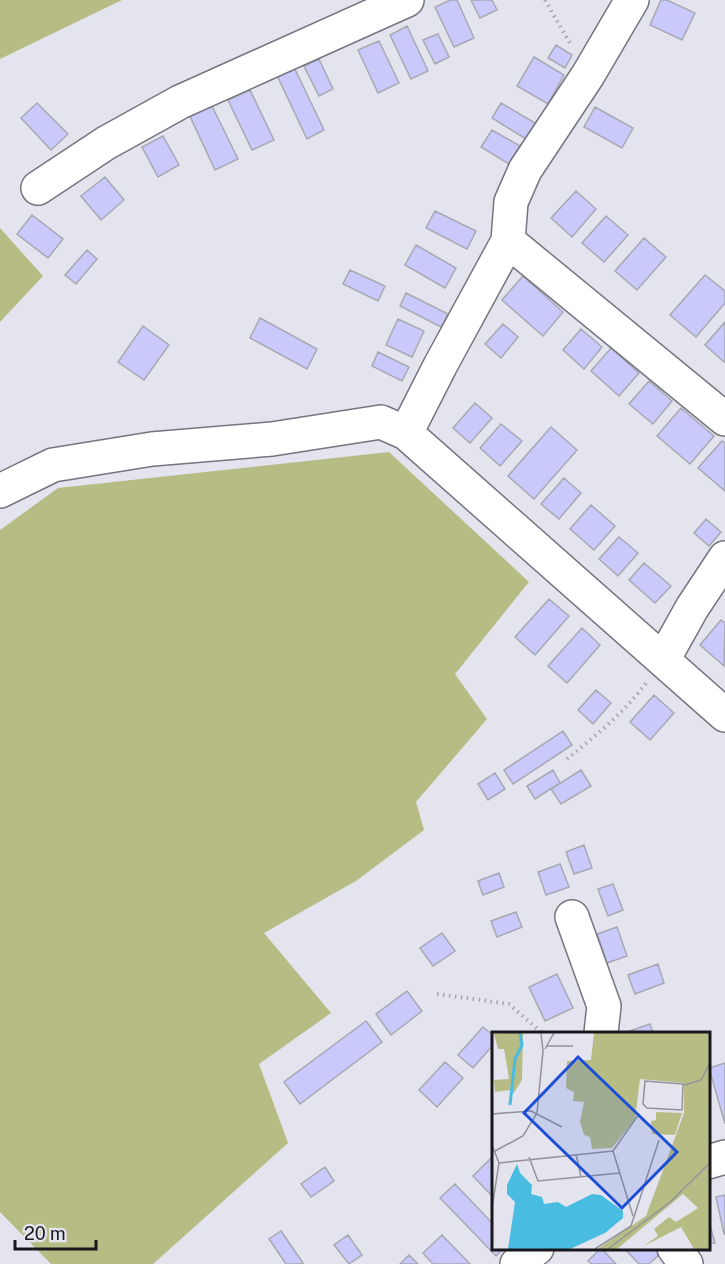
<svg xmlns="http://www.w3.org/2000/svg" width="725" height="1264" viewBox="0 0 725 1264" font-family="'Public Sans',sans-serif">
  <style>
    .green { fill: #b7bc85 }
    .building { fill: #c9c9fb; stroke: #a8a8b3; stroke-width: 1.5 }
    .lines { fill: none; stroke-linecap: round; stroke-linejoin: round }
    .minor-casing { stroke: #75757f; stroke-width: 36 }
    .path { stroke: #a5a5ad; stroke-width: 4; stroke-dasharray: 1.5 4.5; stroke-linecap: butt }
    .minor { stroke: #fff; stroke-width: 33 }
    .inset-river { fill: none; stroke: #49bce1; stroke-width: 3 }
    .inset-road { fill: none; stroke: #92929b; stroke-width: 1.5 }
    .view { fill: #1d4ed8; fill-opacity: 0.15; stroke: #1d4ed8; stroke-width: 3 }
    .inset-edge { fill: none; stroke: #18181c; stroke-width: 3 }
  </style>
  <rect width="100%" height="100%" fill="#e4e4ef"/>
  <path class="green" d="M0,0H122L0,59Z
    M0,228L43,276L0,322Z
    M389,452L529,582L455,674L487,719L416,802L424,830L356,881L264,933L331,1013L259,1064L288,1143L153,1264H51L0,1212V530L58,488Z"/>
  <path class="building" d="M450,0H457L474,38L454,47L435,7Z
    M471,0H492L497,10L480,18Z
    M661,0H667L695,13L682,40L650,25Z
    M407,26L428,71L411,79L390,35Z
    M438,34L449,57L435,64L423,40Z
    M379,41L399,83L378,93L358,50Z
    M556,45L572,55L565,68L548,58Z
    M534,57L564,75L548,104L517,86Z
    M319,59L333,89L319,96L304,66Z
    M292,63L324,130L307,139L275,71Z
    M250,90L274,140L252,150L228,100Z
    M210,102L238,159L215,170L188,112Z
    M37,103L68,134L51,150L21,118Z
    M501,103L535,123L526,139L492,118Z
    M595,107L633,128L622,148L584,127Z
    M492,130L520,146L509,164L481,147Z
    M163,136L179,165L158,177L142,147Z
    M105,177L124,200L101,220L81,196Z
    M576,191L596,209L572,237L551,218Z
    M435,211L476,231L467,249L426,228Z
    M32,215L63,239L48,258L17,234Z
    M606,216L628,235L604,262L582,243Z
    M644,238L666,257L637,290L615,271Z
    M416,245L456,268L445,288L405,265Z
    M87,250L97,259L76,284L65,275Z
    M350,270L385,286L378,301L343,284Z
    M705,275L725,291V303L696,337L670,315Z
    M523,276L563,312L543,336L502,300Z
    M406,293L448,314L441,327L400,306Z
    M260,318L317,349L307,369L250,338Z
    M398,319L424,331L412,357L386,345Z
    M725,322V360L724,362L705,345Z
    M503,324L518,337L501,358L485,344Z
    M143,326L169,345L144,380L118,362Z
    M581,329L602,347L584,369L563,350Z
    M611,348L639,373L619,396L591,371Z
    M378,352L409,367L402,381L372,366Z
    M649,381L672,401L653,424L629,404Z
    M475,403L492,418L470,443L453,428Z
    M681,408L714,436L690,464L657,436Z
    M501,424L522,441L500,466L480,448Z
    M551,427L577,450L534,499L508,476Z
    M722,441L725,443V491L698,468Z
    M564,478L581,493L559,519L541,504Z
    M591,505L615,526L594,550L570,529Z
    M706,519L721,532L709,546L694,533Z
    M619,537L638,553L618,576L599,559Z
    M644,563L671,586L655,603L629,580Z
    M549,599L569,616L535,655L515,637Z
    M721,620L725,623L724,666L700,645Z
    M582,628L600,645L567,683L548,666Z
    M596,690L611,703L593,724L578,710Z
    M654,695L674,713L650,740L630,722Z
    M563,731L572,745L513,784L504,770Z
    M553,770L560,783L535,799L527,786Z
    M581,770L591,786L561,804L551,789Z
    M495,773L505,789L488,800L478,784Z
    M584,845L592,868L574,874L566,852Z
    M560,864L569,887L546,895L538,872Z
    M499,873L504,887L483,895L478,881Z
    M613,884L623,910L608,916L598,889Z
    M516,912L522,927L497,937L491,921Z
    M617,927L627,956L607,963L597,934Z
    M442,933L455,951L433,966L420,948Z
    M658,964L664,983L635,994L628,975Z
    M557,974L573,1008L545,1021L529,987Z
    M407,991L422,1011L391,1035L376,1014Z
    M366,1021L382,1042L300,1104L284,1082Z
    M650,1024L653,1033H624Z
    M483,1027L494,1036V1044L473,1068L458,1055Z
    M445,1062L463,1078L437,1107L419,1090Z
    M725,1063V1124L709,1068Z
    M494,1155V1198L473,1176Z
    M325,1167L334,1181L311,1197L301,1184Z
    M455,1184L494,1225V1248H504L496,1256L440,1198Z
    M725,1195V1234H724L716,1197Z
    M708,1218L715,1243L708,1244Z
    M281,1231L303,1263L301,1264H286L269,1239Z
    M348,1235L362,1255L349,1264L334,1245Z
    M442,1235L470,1264H433L423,1253Z
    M601,1248L616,1264H592L588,1261Z
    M624,1248H660L663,1251L649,1264H639Z
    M409,1255L418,1264H400Z"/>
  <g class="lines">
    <defs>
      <path id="minor" d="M38,188L106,143L180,102L407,0
        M508,241L725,419
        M406,433L440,366L508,241L511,202L525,170L588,75L632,0
        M0,491L53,465L152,449L272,439L381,422L406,433L725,715
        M663,660L692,608L725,558
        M572,917L604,1006L601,1033
        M708,1162L725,1157
        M674,1248L686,1264
        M517,1264L537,1248"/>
    </defs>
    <use href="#minor" class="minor-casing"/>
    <path class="path" d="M545,0L571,45
      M567,759C595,736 624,713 646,683
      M437,994L509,1004L542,1033"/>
    <use href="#minor" class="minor"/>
  </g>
  <g transform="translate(492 1032)">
    <rect width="218" height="218" fill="#e4e4ef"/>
    <path d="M6,1H31L30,48L21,62L18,58L3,60L2,48L17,47L12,17H6L2,2ZM102,1H217V217H202L189,195L150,215L166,204L162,197L177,185L184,190L206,176L191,162L125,217H106L154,184L192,81V51L148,47L143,87L120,116L100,117L98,105L92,103L88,90L92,70L81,69L82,60L74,56L75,29L99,28ZM164,80L190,81L183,103L160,102L159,89L164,88Z" fill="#b7bc85"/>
    <path d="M25,132L28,141L40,153L39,162L50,165L52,172L66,170L74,175L100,162L109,163L131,179V186L113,201L78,217H16L23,170L15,162V153Z" fill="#49bce1"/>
    <path class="inset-river" d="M18,73L23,27L30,13L28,1"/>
    <path class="inset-road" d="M55,14H81M53,17L62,1M191,52L190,78L155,76L151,72L153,49L191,52L193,53L209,48L218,31M0,82L39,79L70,95M0,113L7,131L0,176M3,119L31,104L45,81L51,19L49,1M121,119L141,184M84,122L89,145M37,125L46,149L128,141M7,131L121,119L147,82M103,217L139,194L167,108M116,217L177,171L218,131"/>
    <path class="view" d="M86,25L185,120L130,176L32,81Z"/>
    <rect width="218" height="218" class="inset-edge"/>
  </g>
  <path d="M15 1240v9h81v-9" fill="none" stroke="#18181c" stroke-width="3"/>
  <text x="24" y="1240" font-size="18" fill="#18181c" stroke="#e4e4ef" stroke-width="4.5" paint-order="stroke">20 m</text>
</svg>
